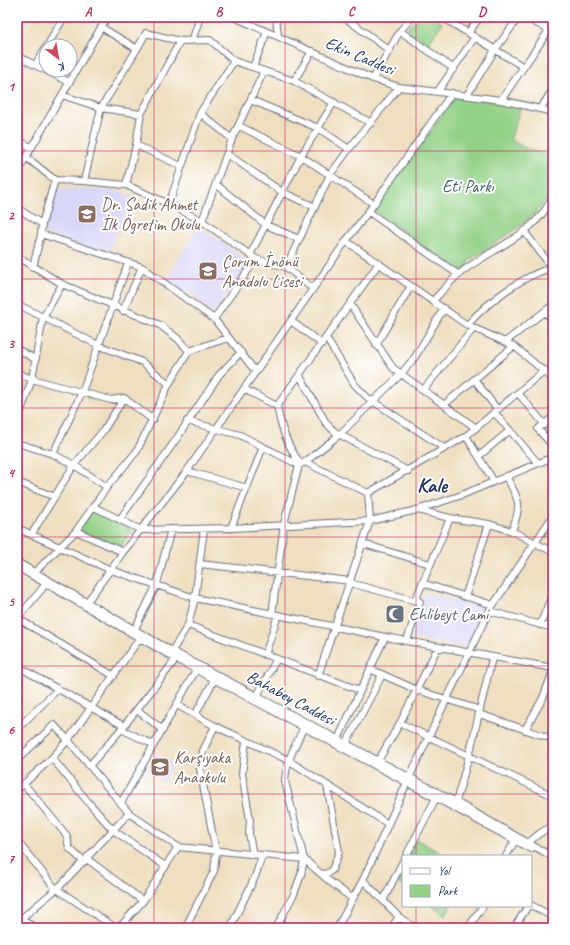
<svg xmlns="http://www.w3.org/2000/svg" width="570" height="945" viewBox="0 0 570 945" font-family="Caveat,sans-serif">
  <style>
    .built { fill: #d9d7f8 }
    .green { fill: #94d288; stroke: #588073 }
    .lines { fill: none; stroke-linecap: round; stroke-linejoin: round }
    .minor-casing { stroke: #656d80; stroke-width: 8 }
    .minor { stroke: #fff; stroke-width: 6 }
    .grid { fill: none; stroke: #c2185b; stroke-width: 1; stroke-opacity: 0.55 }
    .labels { text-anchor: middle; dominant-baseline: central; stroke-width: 4; stroke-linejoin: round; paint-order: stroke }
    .street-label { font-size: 17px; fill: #1b2f5e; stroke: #fff }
    .park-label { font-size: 17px; fill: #3f606b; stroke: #fff }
    .education-label { font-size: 17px; fill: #785e54; stroke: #fff; text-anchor: start }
    .worship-label { font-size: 17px; fill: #5b616d; stroke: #fff; text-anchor: start }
    .district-label { font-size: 21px; font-weight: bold; fill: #1b2f5e; stroke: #fff }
    .neatline { fill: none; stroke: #c2185b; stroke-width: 1.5 }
    .grid-label { font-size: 13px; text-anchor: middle; font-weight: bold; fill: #c2185b }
  </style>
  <rect width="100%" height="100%" fill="#fff"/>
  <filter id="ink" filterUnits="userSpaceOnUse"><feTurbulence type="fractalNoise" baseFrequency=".025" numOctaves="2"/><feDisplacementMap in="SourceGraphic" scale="8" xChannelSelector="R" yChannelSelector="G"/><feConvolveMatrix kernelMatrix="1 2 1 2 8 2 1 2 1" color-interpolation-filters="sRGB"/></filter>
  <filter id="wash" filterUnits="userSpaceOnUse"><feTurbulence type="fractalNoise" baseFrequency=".012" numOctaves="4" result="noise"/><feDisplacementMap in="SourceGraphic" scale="16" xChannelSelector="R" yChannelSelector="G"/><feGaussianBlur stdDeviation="0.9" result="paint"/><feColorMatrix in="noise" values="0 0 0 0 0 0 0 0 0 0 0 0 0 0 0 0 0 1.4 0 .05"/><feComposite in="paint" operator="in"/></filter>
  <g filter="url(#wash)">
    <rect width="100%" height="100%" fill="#efdfc0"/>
    <path class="built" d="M55,188L120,191L133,197L109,251L105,248L102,253L45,233L44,231Z
      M198,226L250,262L213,314L189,291L185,294L166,281Z
      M425,593L483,608L467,647L410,638Z
      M156,753L174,763L164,782L145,772Z"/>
    <path class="green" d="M421,17H435L442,23L428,44L406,31L411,24Z
      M455,97L487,100L521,106L510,140L528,149L553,157C553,165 555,177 553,185C544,217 494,243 468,261L469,265L461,271L453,268L376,212L375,208Z
      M92,512L133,530L119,548L79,530Z
      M417,840L446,856H408Z
      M403,866V886L397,882Z
      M432,906H451L445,915Z"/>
  </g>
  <g filter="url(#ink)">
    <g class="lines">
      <defs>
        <path id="minor" d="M234,17L373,79L399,87L501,100L553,112
          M276,17L278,36
          M344,17L389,50
          M442,17L522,66
          M525,17L553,32
          M101,27L137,49L146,33L180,41L210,40L234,61L294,81L371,123
          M544,27L553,17
          M400,31L454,69
          M468,33L480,17
          M192,41L200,17
          M47,46L64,17
          M17,56L69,82
          M35,65L46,47
          M253,67L267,32
          M373,79L400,31L412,17
          M294,81L312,51
          M438,91L475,37
          M62,95L101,108L141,114
          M467,95L495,50L519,17
          M251,100L318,128L349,149
          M501,100L549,30
          M541,108L553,89
          M200,113L232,139
          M239,126L301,156L374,204
          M17,140L31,147
          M136,145L181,166
          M227,154L282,192L315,207
          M26,157L55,180L84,181L126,185L169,204L202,221L256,259L286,267L313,289
          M17,173L107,17
          M84,181L101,108L137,49
          M126,185L136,145L141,114L180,41
          M217,185L266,225L299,239
          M169,204L200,113L234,61
          M17,208L42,224
          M369,212L459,275
          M202,221L232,139L264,71
          M524,231L553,269
          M41,234L142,267L214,319L256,372
          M346,241L467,325L514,346L553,379
          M250,255L301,156L334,102
          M17,256L62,284L160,325L177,338L189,351
          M33,267L41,234L42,224L55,180
          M286,267L330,175L349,149L399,87
          M433,301C441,292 450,282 459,274C489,249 538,235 553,195
          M17,304L98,345L142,362L169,384
          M350,304L393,368L476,428
          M123,311L142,267
          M545,312L553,321
          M214,319L256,259
          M291,321L322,344
          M467,325C490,300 521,277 553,267
          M326,338L355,385L368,398L444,448
          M505,342L553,305
          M376,345L411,286
          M17,349L35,359
          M17,373L32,379L111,400L124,398L153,420
          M300,376L326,423L335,432L408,471
          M474,379L497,409
          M244,389L277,406
          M424,389L474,328
          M518,393L545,425
          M445,404L514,346
          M494,412L538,463
          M553,417L538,429L553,446
          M187,421L240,435L299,465
          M17,422L32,379L43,318L62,284
          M466,436L493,480
          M17,443L53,454L74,465L107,487
          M53,454L82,392L128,263
          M479,456L509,431
          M305,462L368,493L466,436L545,370
          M300,463C287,445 281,428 277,406L379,263
          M187,471L247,488
          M506,476C520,502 522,503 512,531
          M17,482L55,497
          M94,507L141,530L231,528L370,521L417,510L462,495L553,457
          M418,510L450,518L489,524L512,531L553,552
          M120,519L175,441L219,375L241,352
          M17,528L111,570L195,598L385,637L553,668
          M231,528L263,447
          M76,531L123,552
          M31,535L74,465L103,431L124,398
          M364,544L430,564
          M17,562L172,651L456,802L553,857
          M200,564L351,581
          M17,567L176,659L531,849
          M35,572L76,531L107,487L137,451L169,384L189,351L228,338
          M350,583L420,602L407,640
          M422,583L493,605
          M465,597L489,524
          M415,601L450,518
          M87,602L123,552L187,471L346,241L374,204L452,93
          M489,611L553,628
          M272,614L284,524L299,465L305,462L339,435L401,374L415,357L444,308
          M17,618L114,676
          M17,619L46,584
          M188,625L359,690
          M540,625L553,593
          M135,629L157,584L171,529
          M172,651L188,625L195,598L204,529
          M265,655L278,615
          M17,666L124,726
          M370,669L417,690L480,710
          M318,676L370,521L368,493
          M257,696L276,660
          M177,705L215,726L288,760L388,824
          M137,710L163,730
          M479,714L553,739
          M195,715L214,680
          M400,723L553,796
          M17,729L58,689
          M121,729L154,745
          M525,730L543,698L553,671
          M338,739L385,637
          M246,741L242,774L250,820L249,834L253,855
          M346,744L382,675
          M52,758L89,803L113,830L165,866
          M17,760L54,725L68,740L129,813L178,847L304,859L329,881L353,899
          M378,761L400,723L438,647
          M89,766L124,726L176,659
          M24,784L67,836L69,848L84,862
          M17,790L52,758L68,740L140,638
          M456,802L469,756L492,658
          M121,803L196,670
          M17,841L55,888L116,928
          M528,843L540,833L553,826
          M406,856L436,798
          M506,856L515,841
          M87,859L143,901
          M322,874L328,873L332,870L339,852L327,785
          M363,880L399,917L415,928
          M384,899L403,861
          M531,905L553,917
          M20,919L36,928
          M17,922L60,886L129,813
          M119,928L143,901L178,847
          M185,928L214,871L216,852L200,769L203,751L215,726
          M230,928L255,877L262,856
          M276,928L294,894L301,875L304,859L285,781C286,761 296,744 304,727
          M337,928L363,880L409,778L489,611L553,516
          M391,928L399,917
          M468,928L483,906
          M514,928L528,906"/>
      </defs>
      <use href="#minor" class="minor-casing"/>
      <use href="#minor" class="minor"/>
    </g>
  </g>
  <path class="grid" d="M154,17V928M285,17V928M416,17V856M17,151H553M17,279H553M17,408H553M17,537H553M17,666H553M17,794H553M416,906V928"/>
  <defs>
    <symbol id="school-square" viewBox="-11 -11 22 22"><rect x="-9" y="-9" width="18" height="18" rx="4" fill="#8d6e63" stroke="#fff"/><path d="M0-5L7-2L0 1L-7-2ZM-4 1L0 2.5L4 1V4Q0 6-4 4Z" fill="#fff"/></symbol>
    <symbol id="mosque-square" viewBox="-11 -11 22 22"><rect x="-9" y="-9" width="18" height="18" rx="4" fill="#6b7280" stroke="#fff"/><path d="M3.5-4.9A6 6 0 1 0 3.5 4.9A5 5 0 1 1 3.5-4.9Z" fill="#fff"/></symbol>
  </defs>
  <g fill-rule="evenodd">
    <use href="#school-square" x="76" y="203" width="22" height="22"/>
    <use href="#school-square" x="197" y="260" width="22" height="22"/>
    <use href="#mosque-square" x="384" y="603" width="22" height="22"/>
    <use href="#school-square" x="149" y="756" width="22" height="22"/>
  </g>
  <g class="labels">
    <g class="street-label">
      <text transform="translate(360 56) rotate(23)">Ekin Caddesi</text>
      <text transform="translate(291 698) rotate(28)">Bahabey Caddesi</text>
    </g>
    <g class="park-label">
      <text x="468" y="186">Eti Parkı</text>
    </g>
    <g class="education-label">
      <text x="101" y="204">Dr. Sadik Ahmet<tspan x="101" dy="20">İlk Ögretim Okulu</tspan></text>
      <text x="222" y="261">Çorum İnönü<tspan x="222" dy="20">Anadolu Lisesi</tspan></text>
      <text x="174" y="757">Karşıyaka<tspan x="174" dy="20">Anaokulu</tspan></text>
    </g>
    <g class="worship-label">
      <text x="409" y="614">Ehlibeyt Cami</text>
    </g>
    <g class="district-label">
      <text x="432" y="485">Kale</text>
    </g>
  </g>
  <rect width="570" height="945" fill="none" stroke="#fff" stroke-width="44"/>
  <rect x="402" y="855" width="130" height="52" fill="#ffffff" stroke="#a4acbf"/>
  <rect x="410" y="868" width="20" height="6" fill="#ffffff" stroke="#a4acbf"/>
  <text x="438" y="875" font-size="12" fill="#1b2f5e">Yol</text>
  <rect x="410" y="885" width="20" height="12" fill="#94d288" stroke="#a4acbf"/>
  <text x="438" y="895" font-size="12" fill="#1b2f5e">Park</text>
  <g transform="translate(58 58) rotate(149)"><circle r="19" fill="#ffffff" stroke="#a4acbf"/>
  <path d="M0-3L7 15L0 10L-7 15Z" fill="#d1495b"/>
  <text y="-6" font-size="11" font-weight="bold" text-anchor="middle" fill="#1b2f5e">K</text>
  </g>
  <rect x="22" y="22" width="526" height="901" class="neatline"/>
  <g class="grid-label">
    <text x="88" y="16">A</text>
    <text x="219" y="16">B</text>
    <text x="351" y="16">C</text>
    <text x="482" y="16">D</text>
    <text x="11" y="91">1</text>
    <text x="11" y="220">2</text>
    <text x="11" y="348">3</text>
    <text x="11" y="477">4</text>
    <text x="11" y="606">5</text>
    <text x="11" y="734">6</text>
    <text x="11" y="863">7</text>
  </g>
</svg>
